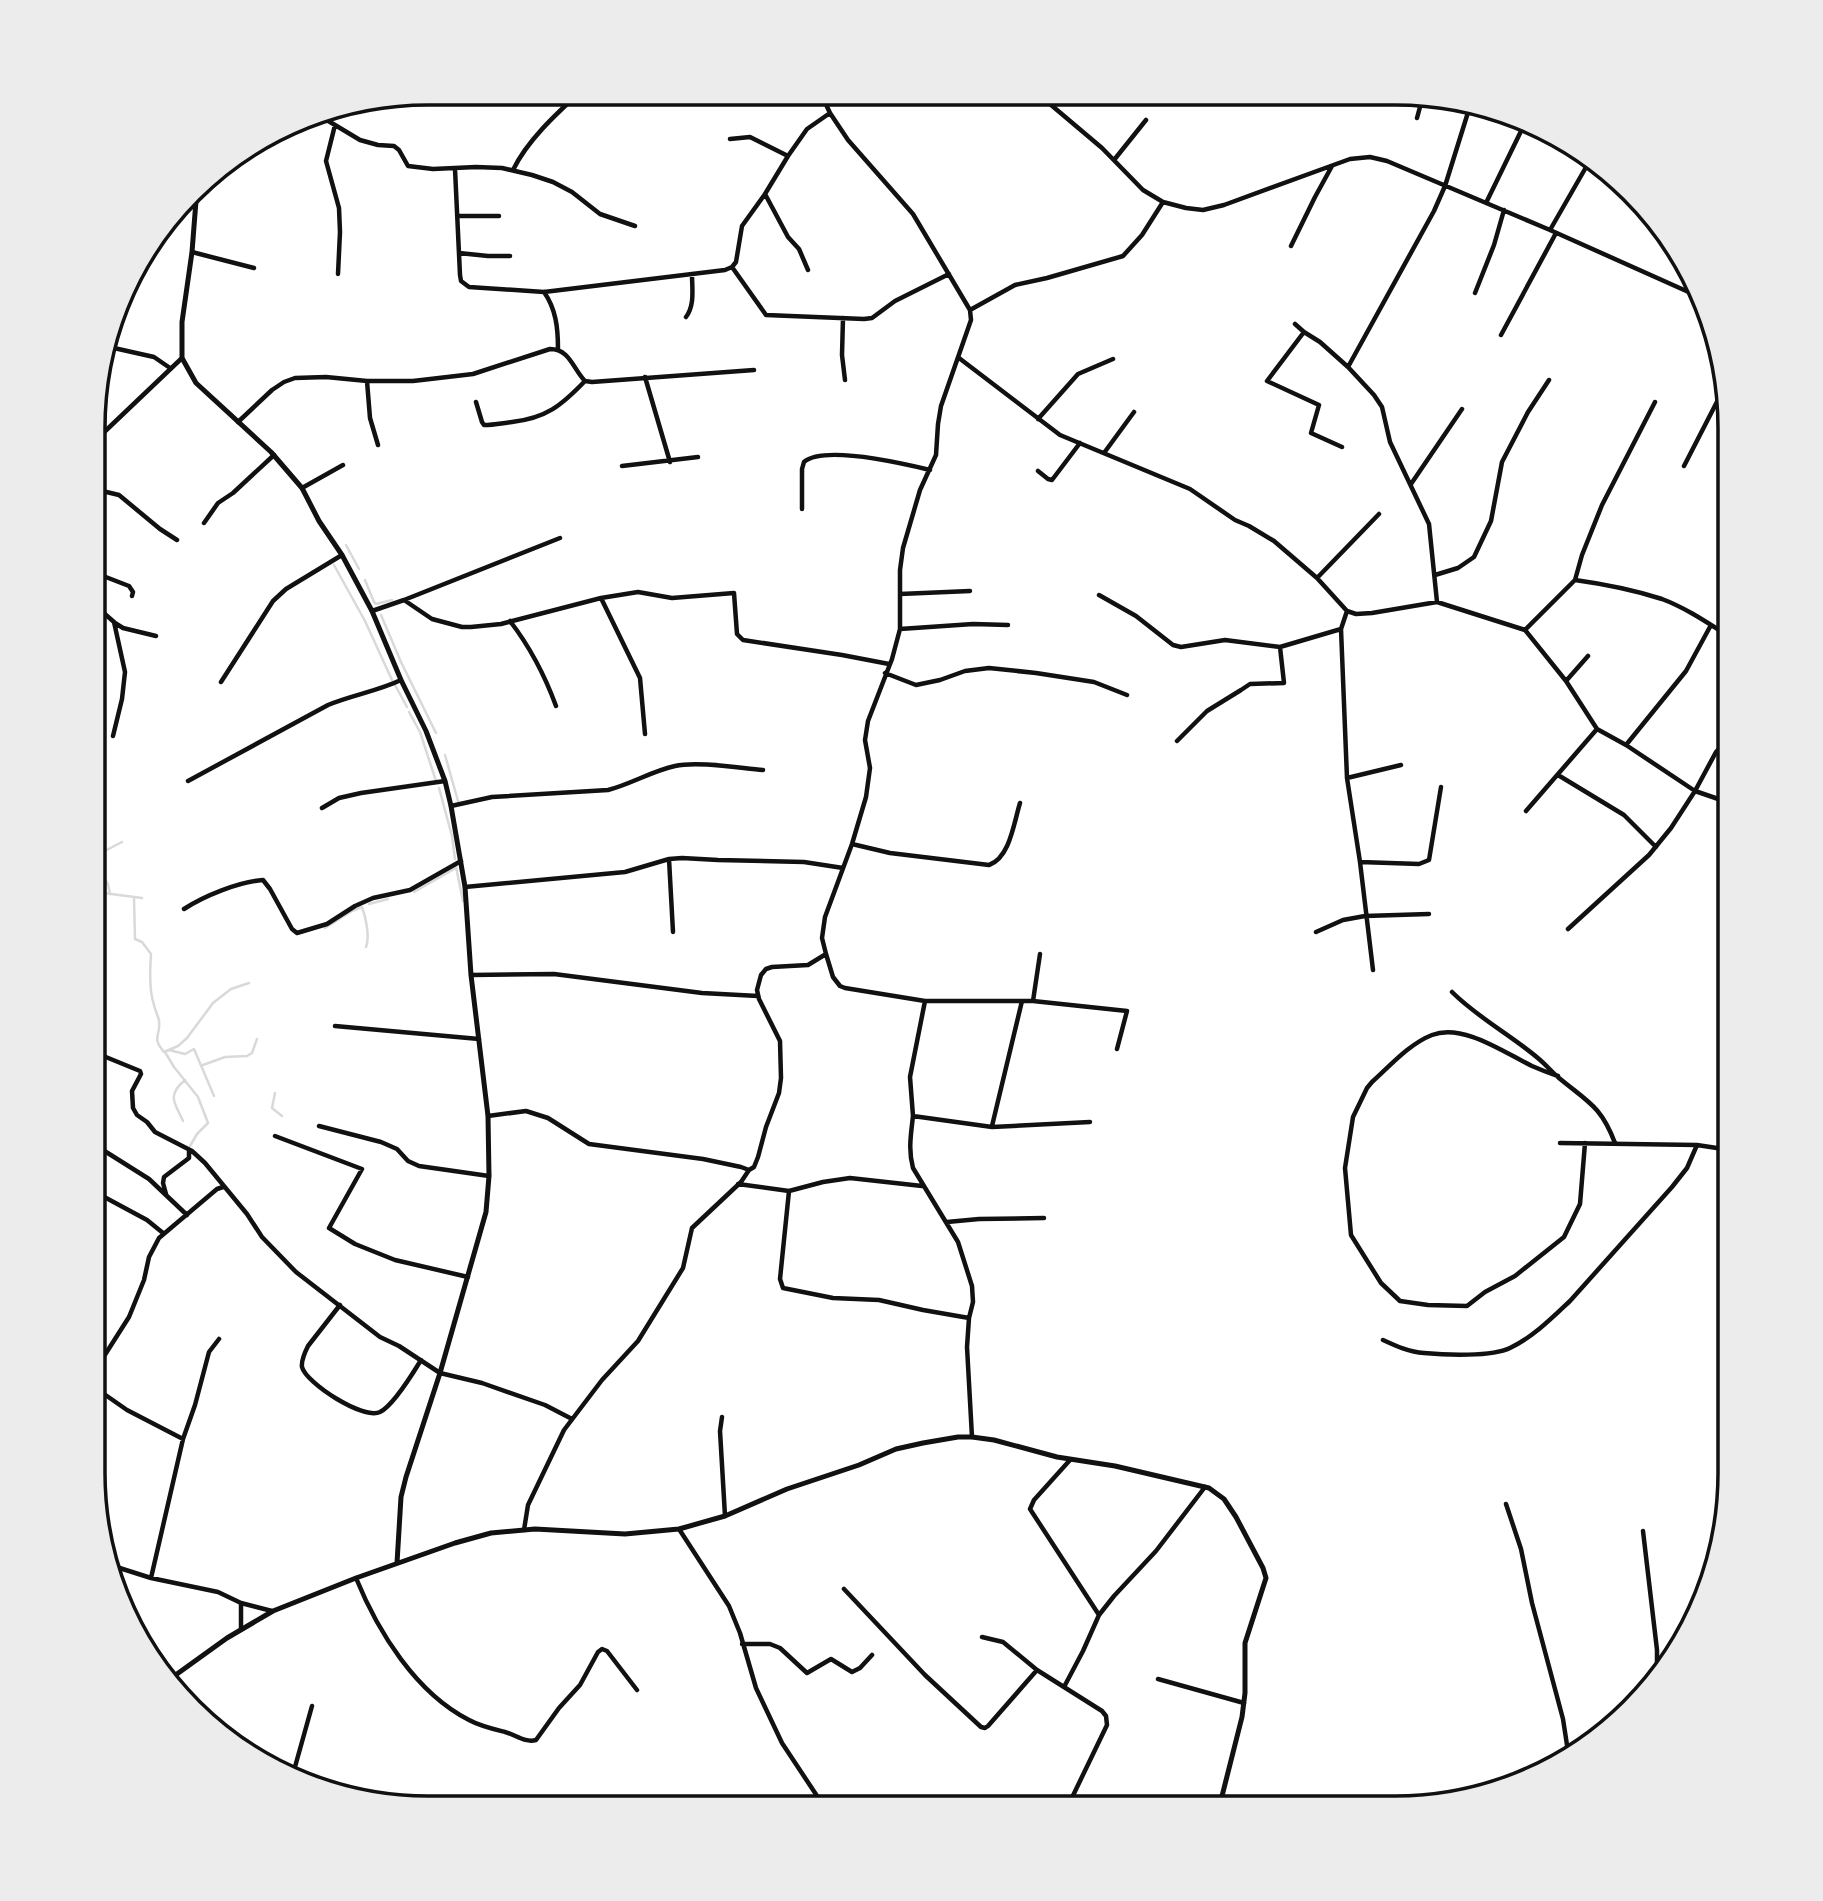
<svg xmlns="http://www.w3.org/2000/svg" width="1823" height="1901" viewBox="0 0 1823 1901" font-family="'IBM Plex Sans',sans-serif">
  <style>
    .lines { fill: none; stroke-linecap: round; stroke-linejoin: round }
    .stream { stroke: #d9d9d9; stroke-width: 2.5 }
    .minor { stroke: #111; stroke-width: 4.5 }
    .tertiary { stroke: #111; stroke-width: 5 }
    .rim { fill: none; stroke: #111; stroke-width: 3.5 }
  </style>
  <rect width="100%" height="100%" fill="#fff"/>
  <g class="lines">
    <path class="stream" d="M346,545L359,569
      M334,565L365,621L392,680
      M365,580L374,602L376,604L392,600
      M381,615L401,662L436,733
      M395,685L407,707
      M409,712L420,732L436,781
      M445,755L458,801
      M439,788L452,836L455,859
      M97,855L122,842
      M97,867L108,884L110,894
      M456,867L463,901
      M96,892L142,898
      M414,892L456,868
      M134,898L135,939L142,942L151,954C150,968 149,991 154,1005C155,1010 158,1015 159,1021C161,1036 151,1037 164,1052L178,1046L187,1038L213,1003L231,989L249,983
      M369,904L388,899
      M96,927V924
      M325,928L352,911L362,907C366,918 370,937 366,947
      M169,1050L185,1054L194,1049L214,1096
      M165,1052L174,1067L198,1097L208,1123L197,1134L190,1146
      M203,1065L225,1057L247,1056L252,1053L257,1039
      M275,1093L272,1108L282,1116
      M183,1121C175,1103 166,1096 185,1080"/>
    <path class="minor" d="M821,94L830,113L848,140L913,214L970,310L971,320L941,406L938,424L936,455L920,490L903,548L900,570V629L892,659L868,721L865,740L870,768L866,797L852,844L825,917L822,938L826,954L833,977L840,986L845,988L925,1001H1033L1127,1011L1117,1049
      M1031,94L1044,99L1102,148L1143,190L1163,202L1186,208L1203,210L1224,205L1350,159L1370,157L1387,161L1550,230L1702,298
      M315,113L360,140L378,145L394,146L399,150L408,166L433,169L476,167L502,168L532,175L553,182L572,192L600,214L635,226
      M1417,118L1423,96
      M335,125L326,161L339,208L340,232L338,274
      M730,139L750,137L788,156
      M1114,160L1146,120
      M455,169L460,275L461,281L469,287L544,292L725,270L732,267L736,262L742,226L765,194L788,156L807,129L830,113
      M513,170C527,141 555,115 579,93
      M765,194L788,237L799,249L808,270
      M1486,203L1524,125
      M458,216H499
      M1550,230L1589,162
      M1291,246L1315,197L1332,166
      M192,252L254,268
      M459,253L488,256H510
      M732,267L766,315L864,319L872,318L895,301L949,274
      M544,292C556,309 558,328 558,349
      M1475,293L1494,245L1504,210
      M970,310L1015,285L1047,278L1123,256L1142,235L1163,202
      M686,317C695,305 692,289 692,274
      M843,318L842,355L845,380
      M1295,324L1304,332L1320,342L1348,367L1374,395L1382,407L1390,442L1429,524L1437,602
      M1304,332L1267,381L1319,405L1311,433L1342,447
      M1501,335L1556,233
      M105,346L154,357L170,368
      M959,358L1060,435L1190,489L1235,520L1249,526L1274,541L1317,578L1347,611L1356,614L1372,613L1437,602L1525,630L1566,681L1597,729L1626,745L1695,791L1730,803
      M1348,367L1434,211L1445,186L1470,106
      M645,377L670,462
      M367,381L370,418L378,445
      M476,402L482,422L484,425C493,425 503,423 512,422C546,418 561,406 585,381
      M1038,419L1078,374L1113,359
      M238,422L272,390L284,382L295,378L326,377L367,381H413L456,376L473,374L550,349C570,349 573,369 585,381L592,382L754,370
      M99,437L182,358
      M1104,453L1134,412
      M622,466L698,457
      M1684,466L1722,392L1725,383
      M1038,471L1048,479L1052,480L1080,443
      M1411,484L1462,409
      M302,488L343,465
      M98,490L119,495L160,529L177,540
      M802,509V469L804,462C824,445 905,464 930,470
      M204,523L218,503L233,493L274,455
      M98,574L129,586L133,592L132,596
      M1435,575L1458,568L1474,557L1491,521L1502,462L1528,412L1549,380
      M1317,578L1379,514
      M1575,580C1604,584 1634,590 1662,599C1686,608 1708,623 1730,637
      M900,594L970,591
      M1099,595L1136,616L1173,645L1181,647L1225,640L1280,647L1341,629
      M601,598L640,678L645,734
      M404,600L432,619L462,627H471L501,624L601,598L638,592L672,598L734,593L737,634L743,640L842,655L889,664
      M98,608L114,622L125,672L122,699L113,736
      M372,611L404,600L560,538
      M1347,611L1341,629L1347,778L1360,862L1373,970
      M510,621C530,647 545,676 556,706
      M115,623L123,628L156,636
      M900,629L973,624L1008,625
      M1525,630L1575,580L1582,555L1602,505L1655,402
      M885,673L916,685L940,680L965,671L989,668L1036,673L1094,682L1127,695
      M1566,681L1588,656
      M221,682L273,601L286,589L342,555
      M1177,741L1207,711L1241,690L1250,684L1284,683L1280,647
      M1626,745L1686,671L1711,625
      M1558,775L1624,815L1656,847
      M1347,778L1401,765
      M188,781L328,705C352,695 378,691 401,680
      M451,806L492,797L608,790C631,784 652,771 675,766C697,761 739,768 763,770
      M322,808L339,798L361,793L445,781
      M1526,811L1597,729
      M852,844L890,853L989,865C1010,858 1014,822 1020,803
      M669,859L673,932
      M1360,862L1419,864L1429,860L1441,787
      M465,887L625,872L669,859L682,858L718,860L804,862L843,868
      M184,909C204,896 238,882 263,880L270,889L292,929L297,933L327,924L355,906L373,898L410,890L461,861
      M1568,929L1649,855L1671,828L1695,791L1716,752L1730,737
      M1316,932L1343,920L1365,916L1429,914
      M471,975L554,974L702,993L758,996
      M1452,992C1478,1018 1511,1035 1539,1059C1546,1065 1552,1072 1559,1078C1588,1102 1601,1106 1615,1143
      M925,1001L910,1077L913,1116L992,1127L1090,1122
      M1033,1001L1040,954
      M335,1026L479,1039
      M96,1053L140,1071L141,1074L132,1091L133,1108L137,1115L147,1122L155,1132L192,1151L205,1163L247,1214L262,1237L296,1272L380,1337L399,1346L440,1373L482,1383L545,1405L572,1419
      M1558,1076C1549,1073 1541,1070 1532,1066C1505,1053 1463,1023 1432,1035C1409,1044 1390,1066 1372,1082L1367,1088L1353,1117L1345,1168L1351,1235L1381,1283L1400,1301L1428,1305L1467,1306L1485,1292L1515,1276L1564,1237L1580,1204L1585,1143
      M488,1116L526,1111L548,1118L589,1144L703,1159L741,1167L749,1170
      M913,1116C911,1134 908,1150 913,1168L958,1242L972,1286L973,1302L969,1318L967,1347L972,1437
      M319,1126L381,1142L397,1149L408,1161L419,1166L489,1176
      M992,1126L1022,1001
      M275,1136L362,1169L329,1228L355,1244L395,1260L468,1277
      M1560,1143L1697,1145L1730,1150
      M95,1145L149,1179L187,1215
      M738,1184L789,1191L823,1182L850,1178L922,1186
      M789,1191L780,1279L783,1288L833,1298L879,1300L923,1310L969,1318
      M95,1192L147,1220L163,1233
      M166,1194L163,1183L164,1177L189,1158V1150
      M947,1222L979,1219L1044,1218
      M340,1305L308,1346C305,1352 301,1360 302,1367C306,1383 363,1420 380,1412C394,1405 413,1373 421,1360
      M1383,1340C1396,1346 1409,1352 1424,1353C1445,1355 1492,1357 1510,1348C1533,1337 1552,1318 1570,1301L1672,1187L1687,1168L1697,1145
      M94,1372L129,1317L144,1280L149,1257L159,1238L217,1189L223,1187
      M94,1387L127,1410L183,1439
      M722,1417L720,1431L725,1516
      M1070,1460L1034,1500L1030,1509L1099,1615
      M1506,1504L1521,1549L1532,1603L1563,1719L1569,1758
      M679,1529L729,1606L740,1633L756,1688L782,1743L825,1808
      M524,1530L528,1505L564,1430L602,1380L638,1341L683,1268L692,1228L741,1182L749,1170L754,1167L758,1157L766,1127L779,1093L781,1078L780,1041L759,999L757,990L761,975L766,969L772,967L808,965L826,954
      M1643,1531L1657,1650V1671
      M107,1564L151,1578L218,1592L241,1603L272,1611
      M151,1578L183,1439L195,1405L209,1352L219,1339
      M356,1578C378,1632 416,1693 469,1720C480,1726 493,1729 505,1732C516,1735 525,1743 536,1740L559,1708L580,1685L598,1652L602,1649L607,1651L637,1690
      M844,1589L925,1675L981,1727L985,1728L988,1726L1037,1670
      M241,1628V1603
      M982,1637L1003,1642L1037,1670L1102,1711L1106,1716L1107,1725L1067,1808
      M742,1644H770L780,1648L807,1673L831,1659L852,1672L860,1668L872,1655
      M1158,1679L1244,1703
      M1064,1687L1083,1651L1099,1615L1114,1596L1156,1551L1205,1487
      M293,1774L312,1706"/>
    <path class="tertiary" d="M197,188L192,252L182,322V358L196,383L271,452L302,488L319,521L342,555L372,611L401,680L426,731L445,781L451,806L465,887L471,975L488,1116L489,1176L486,1212L440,1373L406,1477L401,1497L397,1563
      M170,1679L227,1638L273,1611L356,1578L455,1543L491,1533L535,1529L625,1534L679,1529L725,1516L787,1489L859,1465L896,1449L923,1443L958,1437H972L994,1440L1057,1457L1115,1466L1209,1488L1224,1499L1236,1517L1263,1568L1266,1578L1245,1643V1693L1242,1717L1219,1808"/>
  </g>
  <path d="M0 0H1823V1901H0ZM428 105H1395A323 323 0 0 1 1718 428V1473A323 323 0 0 1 1395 1796H428A323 323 0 0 1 105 1473V428A323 323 0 0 1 428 105Z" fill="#ececec" fill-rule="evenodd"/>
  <path class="rim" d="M428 105H1395A323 323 0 0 1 1718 428V1473A323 323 0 0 1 1395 1796H428A323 323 0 0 1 105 1473V428A323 323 0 0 1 428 105Z"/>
</svg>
